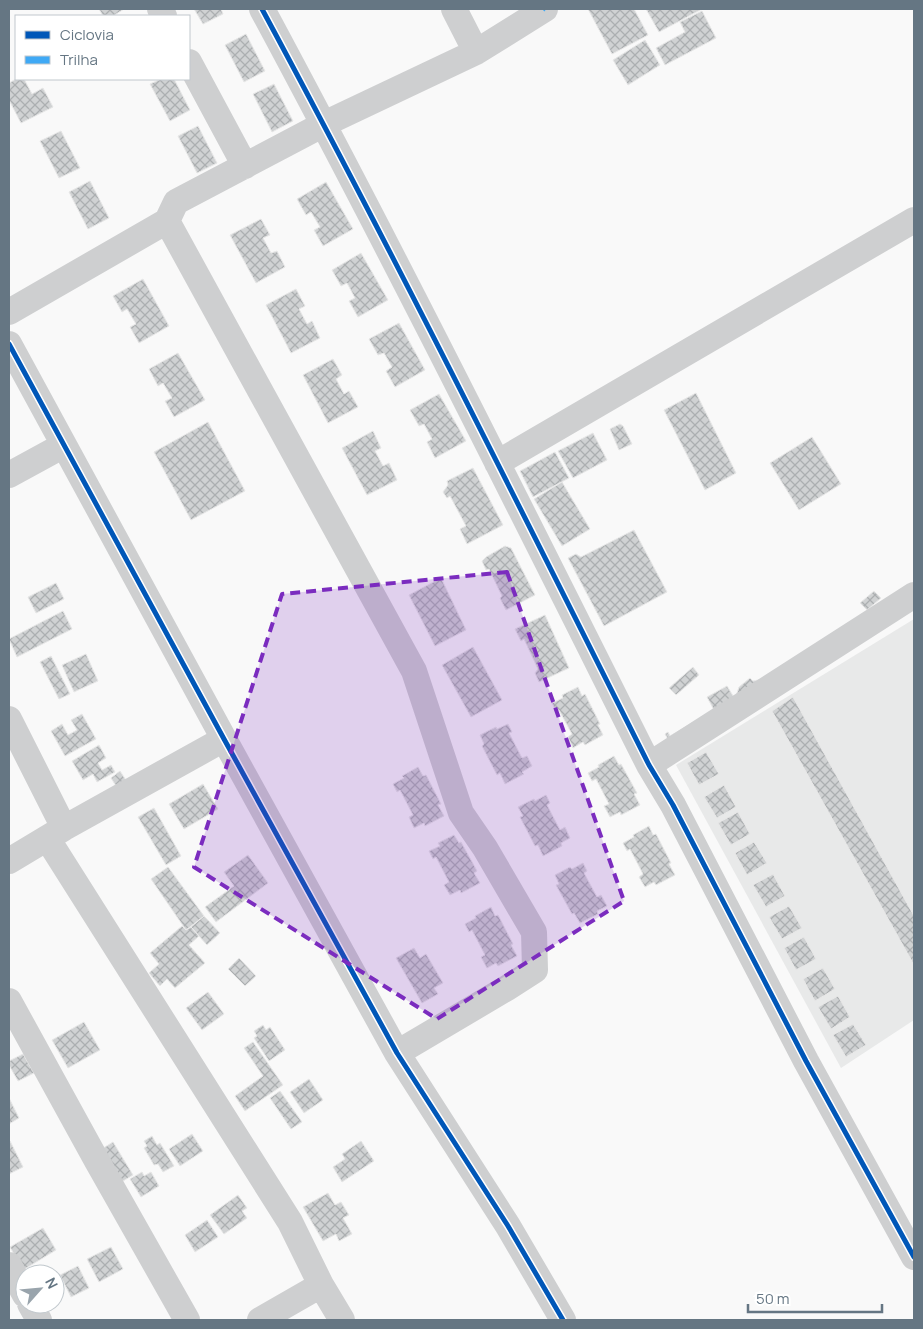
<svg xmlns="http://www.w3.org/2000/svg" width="923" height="1329" viewBox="0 0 923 1329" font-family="Manrope,sans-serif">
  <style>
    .built { fill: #e8e9e9 }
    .building { fill: url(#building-cross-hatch); stroke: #e8e8e8 }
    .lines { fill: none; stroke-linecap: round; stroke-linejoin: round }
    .minor { stroke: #cecfd0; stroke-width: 26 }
    .quiet { stroke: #3fa9f5; stroke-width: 4; stroke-dasharray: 8 4; stroke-linecap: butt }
    .cycleway-casing { stroke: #fff; stroke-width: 8 }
    .cycleway { stroke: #0057b8; stroke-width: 5 }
    .marked { fill: #7b2cbf; fill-opacity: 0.2; stroke: #7b2cbf; stroke-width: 4; stroke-dasharray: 10 6; stroke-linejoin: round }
  </style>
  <defs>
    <pattern id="building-cross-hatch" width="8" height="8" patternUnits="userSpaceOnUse" patternTransform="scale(1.25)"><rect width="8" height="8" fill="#d0d2d3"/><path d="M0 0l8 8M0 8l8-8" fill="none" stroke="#acafb1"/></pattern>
  </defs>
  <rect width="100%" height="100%" fill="#f9f9f9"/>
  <path class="built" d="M914,619V1020L841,1068L676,765Z"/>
  <path class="building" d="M99,9H124L113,16H103Z
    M194,9H221L223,14L203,24Z
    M588,9H634L648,35L612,54Z
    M646,9H702L659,32Z
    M702,11L716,38L665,65L656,48L685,32L680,22Z
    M246,34L265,71L244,82L225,45Z
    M645,40L660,65L628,85L613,60Z
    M16,79H24L32,94L43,88L53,107L21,123L9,100V83Z
    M161,79H174L190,110L170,121L150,84Z
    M274,84L293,121L272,132L253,94Z
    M198,126L217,163L197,173L178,136Z
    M61,131L80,168L59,178L40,141Z
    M90,181L109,218L88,229L69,192Z
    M326,182L353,229L323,246L314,230L320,227L311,212L306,215L297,199Z
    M261,219L270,235L263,238L271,253L277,251L285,267L256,283L230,235Z
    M361,253L388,300L358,317L349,301L355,298L347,283L341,286L332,270Z
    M143,279L169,326L139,343L130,327L136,324L127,309L122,312L113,296Z
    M296,289L305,306L299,309L307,324L312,321L320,338L291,353L266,305Z
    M399,323L425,370L395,387L386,371L392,367L384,353L378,355L369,339Z
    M178,353L205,400L174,417L165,401L172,398L163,383L158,386L149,369Z
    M333,359L342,375L336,379L344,394L349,391L358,407L328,423L303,375Z
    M696,393L736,473L705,490L664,410Z
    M439,394L466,441L435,458L427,442L432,439L424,424L419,426L410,410Z
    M208,422L245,491L191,520L154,452Z
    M620,424L623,426L632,444L619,450L610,429Z
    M373,431L381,448L375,451L383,466L389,463L397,480L367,495L342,448Z
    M593,433L607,460L573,478L558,451Z
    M812,437L841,484L799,510L770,463Z
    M555,452L569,478L533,497L520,471Z
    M473,468L503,525L467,544L460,529L466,526L450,496L447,498L443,492L448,485L447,481Z
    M562,482L590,529L562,546L534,499Z
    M634,530L667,592L604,626L568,558L576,554L581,557Z
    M505,546L511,548L535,595L506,610L500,598L502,596L489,569L486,570L482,561L486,557Z
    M441,578L466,630L435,646L409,595Z
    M56,583L64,599L36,613L28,597Z
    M874,591L881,598L867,610L860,603Z
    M63,611L72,629L17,657L9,639Z
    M545,615L569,668L539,682L535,673L538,669L524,639L521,641L515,629Z
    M473,647L502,700L471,717L442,665Z
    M86,654L98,681L74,692L62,665Z
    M51,656L70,694L59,699L40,662Z
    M693,667L699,675L676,695L669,688Z
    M750,678L753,681L764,679L760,692L670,743L665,734L668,732L670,736L714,710L707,697L727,686L735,699L739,687Z
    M578,687L582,696L585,694L600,724L598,725L603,735L585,745L583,742L573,748L568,737L572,734L559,710L556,711L552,703L563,698L562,695Z
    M793,697L914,916V965L772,711Z
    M82,714L96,739L65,756L51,731L62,724L68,735L77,730L71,720Z
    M508,724L512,732L509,733L522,758L527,756L532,766L522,772L524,774L505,784L500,773L497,775L482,746L484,744L480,735L496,727L497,729Z
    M99,745L106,758L98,763L102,770L111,765L115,772L97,782L93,774L83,780L72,761Z
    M706,752L719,774L699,785L687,763Z
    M614,756L619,765L621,764L637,793L634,794L640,805L621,815L620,812L610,817L604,806L609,804L596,779L592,781L588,773L599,767L598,765Z
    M418,767L423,776L426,775L441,804L438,805L444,816L425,826L424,823L414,828L409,817L413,815L400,790L397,792L393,784L404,778L402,776Z
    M120,771L133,791L123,797L111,778Z
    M203,784L218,809L184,829L169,804Z
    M724,785L736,807L717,818L704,797Z
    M546,795L550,803L547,805L560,830L565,827L570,838L561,843L562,846L543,856L538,845L535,846L520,817L523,816L518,807L534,799L535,801Z
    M154,808L181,856L166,865L138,817Z
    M738,812L750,834L731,845L718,823Z
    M649,826L653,835L656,834L671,863L669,864L675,875L656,885L654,882L645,887L639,877L643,874L630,849L627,851L623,843L634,837L633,835Z
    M454,835L459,843L461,842L477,871L474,873L480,883L461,893L460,890L450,895L444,885L449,882L436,857L433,859L429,851L440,846L438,843Z
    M754,842L767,863L747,875L735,853Z
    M248,855L268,883L216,922L205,907L234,886L224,872Z
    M583,863L587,871L584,873L597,897L601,895L607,906L597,911L598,914L580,923L574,913L572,914L556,885L559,884L555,875L570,867L572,869Z
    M168,867L204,916L186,930L151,879Z
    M773,874L785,896L766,907L753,885Z
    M789,906L802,928L782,939L769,917Z
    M491,907L495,916L498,915L513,944L511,945L517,956L498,966L496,963L487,968L481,957L485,955L472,930L469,932L465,924L476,918L475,916Z
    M204,916L220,933L207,945L191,927Z
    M182,926L186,930L191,927L199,936L189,945L205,963L175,988L167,979L160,986L149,973L159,964L150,953Z
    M804,937L816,959L796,970L784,948Z
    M414,948L420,958L426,954L443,983L434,988L438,994L422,1003L396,958Z
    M239,958L256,976L245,986L228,969Z
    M823,968L835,989L815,1001L803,979Z
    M208,992L224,1014L202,1030L186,1008Z
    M838,996L850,1017L831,1029L818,1007Z
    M84,1022L100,1050L68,1068L52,1040Z
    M853,1024L866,1045L846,1057L833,1035Z
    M263,1025L266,1030L270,1027L285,1050L269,1061L254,1038L257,1036L254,1031Z
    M253,1042L283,1085L245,1111L235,1096L263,1076L244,1048Z
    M23,1054L34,1073L18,1081L9,1065V1061Z
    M309,1079L323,1100L304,1113L290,1092Z
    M280,1091L302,1122L291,1129L270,1098Z
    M9,1098L19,1118L9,1124Z
    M192,1134L203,1151L180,1166L169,1149Z
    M152,1136L157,1145L160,1143L174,1166L163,1172L158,1164L154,1165L144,1148L147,1146L144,1141Z
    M9,1141H10L23,1167L9,1174Z
    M361,1141L374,1161L342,1182L333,1167L345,1159L342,1154Z
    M113,1142L133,1175L118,1184L97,1152Z
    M142,1172L144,1176L151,1172L159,1186L141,1197L130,1179Z
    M328,1193L335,1205L341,1202L349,1215L343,1218L352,1234L339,1241L336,1234L323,1241L303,1207Z
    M238,1195L247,1208L242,1211L247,1218L224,1234L210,1215Z
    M207,1220L218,1237L195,1252L185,1235Z
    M43,1228L56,1250L23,1270L10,1247Z
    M111,1247L123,1269L99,1282L87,1259Z
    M78,1266L89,1288L71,1297L60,1275Z"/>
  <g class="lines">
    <path class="minor" d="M160,9L164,16
      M262,9C396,258 522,512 649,765L673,805L806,1061L914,1257
      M454,9L476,52
      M189,62L245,166
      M167,221L414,671L461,813L485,848L534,932L535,970L507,988L397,1053
      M9,312L167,221L176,202L324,124L476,52L545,9
      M9,344L224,739L397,1053L508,1226L563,1320
      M497,463L914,220
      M9,475L64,445
      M9,719L64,828
      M649,765L914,595
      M47,838L290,1222L321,1285L342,1320
      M9,861L64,828L224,739
      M9,1001L97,1161L187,1320
      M9,1265L25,1295
      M30,1304L39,1320
      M260,1320L321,1285"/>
    <path class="quiet" d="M543,10L544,9"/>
    <defs>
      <path id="cycleway" d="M262,9C396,258 522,512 649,765L673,805L806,1061L914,1257
        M9,344L224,739L397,1053L508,1226L563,1320"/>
    </defs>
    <use href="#cycleway" class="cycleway-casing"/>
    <use href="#cycleway" class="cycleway"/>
  </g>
  <path class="marked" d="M507,572L624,901L437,1019L194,867L282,594Z"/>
  <rect width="923" height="1329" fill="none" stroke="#657683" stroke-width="20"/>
  <rect x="15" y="15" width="175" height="65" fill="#ffffff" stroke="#c1c8cd"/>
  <rect x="25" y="31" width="25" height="8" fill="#0057b8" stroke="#c1c8cd"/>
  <text x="60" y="40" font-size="15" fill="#657683">Ciclovia</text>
  <rect x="25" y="56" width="25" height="8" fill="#3fa9f5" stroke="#c1c8cd"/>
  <text x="60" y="65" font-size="15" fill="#657683">Trilha</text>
  <g transform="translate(40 1289) rotate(63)"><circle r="24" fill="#ffffff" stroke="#c1c8cd"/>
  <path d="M0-4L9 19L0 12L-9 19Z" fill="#99a4ac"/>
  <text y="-8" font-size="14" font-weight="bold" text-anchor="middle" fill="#657683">N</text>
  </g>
  <path d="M748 1304v8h134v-8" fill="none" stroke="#657683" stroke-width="2.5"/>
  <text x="756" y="1304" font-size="15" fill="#657683" stroke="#ffffff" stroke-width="4" paint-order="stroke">50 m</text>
</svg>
